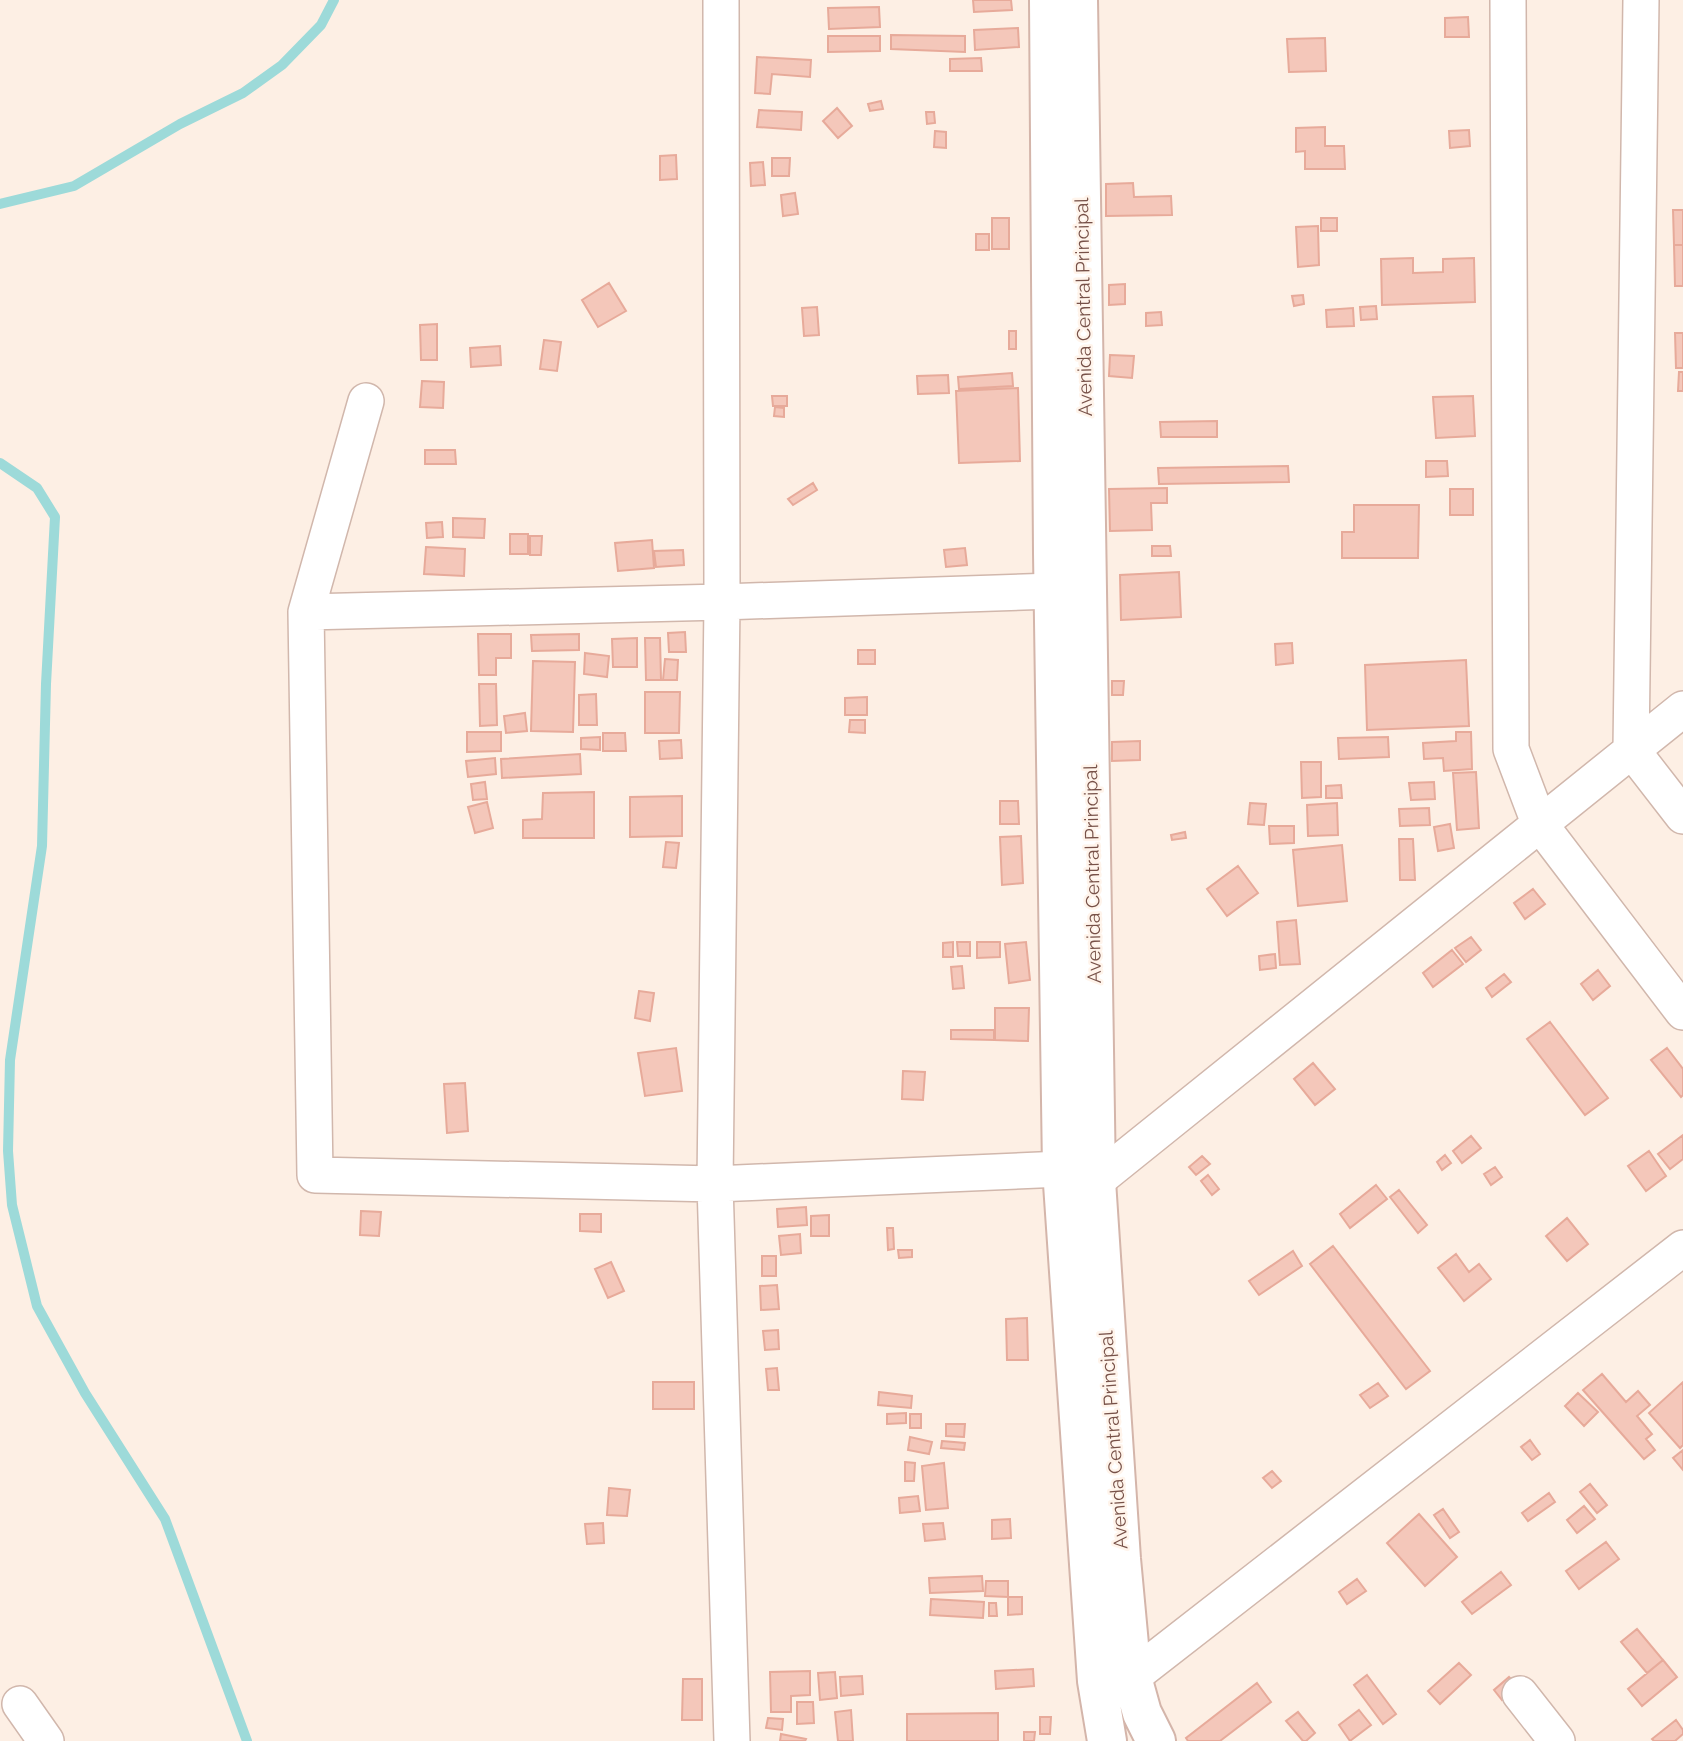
<svg xmlns="http://www.w3.org/2000/svg" width="1683" height="1741" viewBox="0 0 1683 1741" font-family="Raleway,sans-serif">
  <style>
    .lines { fill: none; stroke-linecap: round; stroke-linejoin: round }
    .stream { stroke: #9ddad9; stroke-width: 10 }
    .building { fill: #f4c7ba; stroke: #e7aa9a; stroke-width: 2 }
    .street-casing { stroke: #d1b7ac; stroke-width: 38 }
    .secondary-casing { stroke: #d4b5aa; stroke-width: 42 }
    .street { stroke: #fff; stroke-width: 35 }
    .secondary { stroke: #fff; stroke-width: 38 }
    .labels { text-anchor: middle; dominant-baseline: central; stroke-width: 5; stroke-linejoin: round; paint-order: stroke }
    .street-label { font-size: 19px; fill: #775148; stroke: #fff4eb }
  </style>
  <rect width="100%" height="100%" fill="#fdefe4"/>
  <g class="lines">
    <path class="stream" d="M0,204L74,186L180,124L243,93L282,65L321,25L334,0
      M0,463L37,488L55,517L46,684L42,846L10,1060L8,1151L12,1205L37,1306L85,1393L165,1519L247,1741"/>
  </g>
  <path class="building" d="M973,0H1011L1012,10L974,12Z
    M879,7L880,27L829,29L828,8Z
    M1468,17L1469,37H1445V18Z
    M1018,28L1019,47L975,50L974,30Z
    M891,35L965,36V52L891,49Z
    M828,36H880V51L828,52Z
    M1325,38L1326,71L1289,72L1287,39Z
    M757,57L811,60L810,77L772,74L770,94L755,93Z
    M981,58L982,71H950V59Z
    M881,101L883,109L870,111L868,104Z
    M837,108L852,126L838,138L823,121Z
    M759,110L802,112L801,130L757,127Z
    M926,112H934L935,123L927,124Z
    M1325,127V146H1344L1345,169H1305V151L1296,152V128Z
    M1469,130L1470,146L1450,148L1449,131Z
    M935,131L946,132V148L934,147Z
    M676,155L677,179L660,180V156Z
    M772,158H790L789,176H772Z
    M763,162L765,185L751,186L750,163Z
    M1133,183L1134,197L1171,196L1172,215L1106,216V184Z
    M795,193L798,214L783,216L781,195Z
    M1673,210H1683V245H1674Z
    M992,218H1009V249H992Z
    M1321,218H1337V231H1321Z
    M1318,226L1319,265L1298,267L1296,227Z
    M976,234H989V250H976Z
    M1674,245H1683V286H1675Z
    M1413,258V273L1443,272V259L1474,258L1475,302L1382,305L1381,259Z
    M609,283L626,311L598,327L582,300Z
    M1125,284V304L1109,305V285Z
    M1303,295L1304,304L1294,306L1292,296Z
    M1376,306L1377,319L1361,320L1360,307Z
    M817,307L819,335L804,336L802,308Z
    M1353,308L1354,326L1327,327L1326,310Z
    M1161,312L1162,325L1146,326V313Z
    M437,324V360H421L420,325Z
    M1009,331H1016V349H1009Z
    M1675,333H1683V368H1676Z
    M544,340L561,342L557,371L540,369Z
    M500,346L501,365L471,367L470,348Z
    M1110,355L1134,356L1132,378L1109,376Z
    M1679,372H1683V391H1678Z
    M1012,373L1013,386L959,389L958,377Z
    M948,375L949,393L918,394L917,376Z
    M422,381L444,382L443,408L420,407Z
    M1018,388L1020,461L959,463L956,391Z
    M772,396H787V406H773Z
    M1473,396L1475,436L1436,438L1433,397Z
    M775,407L784,408V417L774,416Z
    M1217,421V437H1161L1160,422Z
    M425,450H455L456,464H425Z
    M1426,461H1447L1448,476L1426,477Z
    M1288,466L1289,482L1159,484L1158,468Z
    M813,483L817,490L793,505L788,499Z
    M1167,488V503H1151L1152,530L1110,531L1109,489Z
    M1450,489H1473V515H1450Z
    M1354,505H1419L1418,558H1342V532H1354Z
    M453,518L485,519L484,538L453,537Z
    M442,522L443,537L427,538L426,523Z
    M510,534H528V554H510Z
    M530,536H542L541,555H530Z
    M652,540L654,568L618,571L615,543Z
    M1152,546H1170L1171,556H1152Z
    M426,547L465,549L464,576L424,574Z
    M965,548L967,565L946,567L944,550Z
    M683,550L684,565L656,567L654,551Z
    M1179,572L1181,617L1121,620L1120,575Z
    M685,632L686,652H669L668,633Z
    M478,634H511V658H496V675H479Z
    M579,634V650L532,651L531,635Z
    M637,638V667H613L612,639Z
    M645,638H660L661,680H646Z
    M1292,643L1293,663L1276,665L1275,644Z
    M858,650H875V664H858Z
    M585,653L609,656L607,677L584,674Z
    M665,659L678,660L677,680H663Z
    M1466,660L1469,726L1367,730L1365,665Z
    M533,661L575,662L573,732L531,731Z
    M1112,681H1124L1123,695H1112Z
    M479,684H496L497,725L480,726Z
    M645,692H680L679,733H645Z
    M596,694L597,725H579V695Z
    M867,697V715H845V698Z
    M525,713L527,731L506,733L504,716Z
    M850,720H865V733L849,732Z
    M467,732H501V751L467,752Z
    M1456,732H1471L1472,769L1444,771L1443,758L1424,759L1423,743L1456,741Z
    M603,733H625L626,751H603Z
    M600,737V750L581,749V738Z
    M1388,737L1389,757L1339,759L1338,738Z
    M681,740L682,758L660,759L659,741Z
    M1140,741V760L1112,761V742Z
    M580,754L581,774L502,778L501,759Z
    M495,758L496,774L468,777L466,761Z
    M1301,762H1321V797L1302,798Z
    M1476,772L1479,828L1457,830L1453,773Z
    M485,782L487,799L473,800L471,784Z
    M1434,782L1435,799L1411,800L1409,783Z
    M1341,785L1342,798H1326V786Z
    M594,792V838H523V820L542,819L543,793Z
    M682,796V836L630,837V797Z
    M1000,801H1018L1019,824H1000Z
    M487,802L493,828L475,833L468,807Z
    M1250,803L1266,804L1264,825L1248,824Z
    M1337,803L1338,835L1308,836L1307,805Z
    M1429,808L1430,825L1400,826L1399,809Z
    M1450,824L1454,848L1438,851L1434,827Z
    M1269,826H1294V843L1270,844Z
    M1185,832L1186,838L1172,840L1171,835Z
    M1021,836L1023,883L1002,885L1000,837Z
    M1399,839H1413L1415,880H1400Z
    M666,842L679,843L676,868L663,867Z
    M1342,845L1347,901L1298,906L1293,850Z
    M1238,866L1258,893L1227,916L1207,889Z
    M1533,889L1545,904L1525,919L1514,903Z
    M1296,920L1300,964L1280,965L1277,922Z
    M1471,937L1481,950L1466,962L1455,948Z
    M953,942V957H943V943Z
    M957,942H970V956H958Z
    M977,942H1000V957L977,958Z
    M1026,942L1030,980L1009,983L1005,944Z
    M1452,950L1463,964L1433,987L1423,973Z
    M1275,954L1276,968L1260,970L1259,956Z
    M962,966L964,988L953,989L951,967Z
    M1598,970L1610,986L1593,1000L1581,984Z
    M1504,974L1511,982L1492,997L1486,988Z
    M639,991L654,993L650,1021L635,1018Z
    M995,1008H1029L1028,1041L995,1040Z
    M1550,1022L1608,1098L1585,1115L1527,1039Z
    M951,1030H994V1040L951,1039Z
    M676,1048L682,1091L645,1096L638,1053Z
    M1667,1048L1683,1069V1095L1681,1097L1651,1060Z
    M1313,1063L1335,1089L1315,1105L1294,1079Z
    M903,1071L925,1072L923,1100L902,1099Z
    M465,1083L468,1131L447,1133L444,1084Z
    M1683,1135V1159L1670,1169L1658,1154Z
    M1471,1136L1481,1148L1462,1163L1453,1151Z
    M1649,1151L1666,1176L1646,1191L1628,1166Z
    M1445,1155L1451,1163L1442,1170L1437,1162Z
    M1202,1156L1210,1164L1196,1175L1189,1167Z
    M1495,1167L1502,1177L1491,1185L1484,1174Z
    M1208,1175L1219,1189L1212,1195L1201,1181Z
    M1376,1185L1387,1199L1350,1228L1340,1214Z
    M1399,1190L1427,1225L1418,1233L1390,1197Z
    M806,1207L807,1225L778,1227L777,1209Z
    M361,1211L381,1212L379,1236L360,1235Z
    M580,1214H601V1232L580,1231Z
    M829,1215V1236H811V1216Z
    M1567,1218L1588,1244L1567,1261L1546,1236Z
    M887,1228H893L894,1249L888,1250Z
    M800,1234L801,1253L781,1255L779,1236Z
    M1333,1246L1430,1371L1406,1389L1310,1264Z
    M898,1250H912V1257L899,1258Z
    M1293,1251L1302,1266L1259,1295L1249,1281Z
    M1456,1254L1469,1272L1479,1264L1491,1279L1464,1301L1438,1268Z
    M762,1256H776V1276H762Z
    M611,1262L624,1291L608,1298L595,1269Z
    M777,1285L779,1309L761,1310L760,1286Z
    M1027,1318L1028,1360H1007L1006,1319Z
    M778,1330L779,1349L765,1350L763,1331Z
    M777,1368L779,1390H768L766,1369Z
    M1602,1374L1626,1402L1638,1391L1650,1405L1637,1416L1652,1434L1646,1439L1655,1450L1644,1459L1583,1390Z
    M653,1382H694V1409H653Z
    M1683,1382V1445L1680,1448L1649,1413Z
    M1378,1383L1388,1396L1370,1408L1360,1395Z
    M879,1392L912,1396L911,1408L878,1405Z
    M1578,1393L1598,1412L1584,1426L1565,1406Z
    M906,1413V1423L887,1424V1414Z
    M910,1414H921V1428H910Z
    M946,1424H965L964,1437L946,1436Z
    M910,1437L932,1442L929,1454L908,1450Z
    M1530,1440L1540,1454L1532,1460L1521,1447Z
    M942,1441L965,1443L964,1450L941,1448Z
    M1683,1450V1470L1673,1458Z
    M905,1462L915,1463L914,1481H905Z
    M944,1463L948,1508L926,1510L922,1466Z
    M1272,1471L1281,1481L1272,1488L1263,1478Z
    M1590,1484L1607,1505L1597,1513L1580,1492Z
    M609,1488L630,1490L627,1516L607,1515Z
    M1549,1493L1555,1502L1528,1521L1522,1513Z
    M918,1496L920,1511L900,1513L899,1498Z
    M1584,1506L1595,1519L1577,1533L1567,1520Z
    M1443,1509L1459,1532L1450,1538L1434,1515Z
    M1419,1514L1457,1557L1425,1586L1387,1543Z
    M1010,1519L1011,1538L992,1539V1520Z
    M603,1523L604,1543L587,1544L585,1524Z
    M943,1523L945,1539L925,1541L923,1524Z
    M1606,1542L1619,1559L1579,1589L1566,1571Z
    M1501,1572L1511,1585L1472,1614L1462,1602Z
    M982,1576L983,1591L930,1593L929,1578Z
    M1357,1579L1366,1591L1347,1604L1339,1592Z
    M986,1581H1008V1597L985,1596Z
    M1008,1597H1022V1614L1008,1615Z
    M931,1599L984,1602L983,1618L930,1615Z
    M989,1603H996L997,1616H989Z
    M1637,1629L1663,1660L1647,1673L1621,1642Z
    M1663,1660L1677,1677L1642,1706L1628,1689Z
    M1459,1663L1471,1675L1440,1704L1428,1691Z
    M1033,1669L1034,1686L996,1689L995,1671Z
    M810,1671V1695L791,1696V1712H771L770,1672Z
    M835,1672L837,1698L820,1700L818,1673Z
    M1367,1675L1396,1714L1383,1724L1354,1685Z
    M862,1676L863,1694L841,1696L840,1677Z
    M1509,1677L1518,1687L1502,1700L1494,1690Z
    M683,1679H702V1720H682Z
    M1257,1683L1271,1702L1220,1741H1188L1186,1738Z
    M797,1702H813L814,1723L797,1724Z
    M851,1710L853,1741H838L835,1712Z
    M1359,1710L1371,1725L1350,1741L1339,1725Z
    M1298,1712L1315,1733L1306,1741H1303L1286,1721Z
    M998,1713V1741H907V1714Z
    M1040,1717H1051L1050,1734H1040Z
    M768,1718L783,1719L782,1730L766,1728Z
    M1676,1720L1683,1730V1734L1675,1741H1654L1652,1739Z
    M1024,1732H1035L1034,1741H1024Z
    M781,1734L806,1739L805,1741H780Z"/>
  <g class="lines">
    <defs>
      <path id="street" d="M721,0L722,602L715,1184L732,1741
        M1508,0L1511,749L1539,823L1683,1012
        M1641,0L1631,749L1683,816
        M366,401L306,612L315,1175L715,1184L1062,1169
        M306,612L722,602L1083,590
        M1096,1181L1683,709
        M1132,1677L1683,1248
        M1520,1694L1557,1741
        M20,1704L46,1741"/>
      <path id="secondary" d="M1049,0L1053,553L1062,1169L1097,1681L1107,1741
        M1078,0L1096,1181L1121,1559L1132,1677L1142,1713L1156,1741"/>
    </defs>
    <use href="#street" class="street-casing"/>
    <use href="#secondary" class="secondary-casing"/>
    <use href="#street" class="street"/>
    <use href="#secondary" class="secondary"/>
  </g>
  <g class="labels">
    <g class="street-label">
      <text transform="translate(1083 307) rotate(-91)">Avenida Central Principal</text>
      <text transform="translate(1092 874) rotate(-91)">Avenida Central Principal</text>
      <text transform="translate(1113 1440) rotate(-94)">Avenida Central Principal</text>
    </g>
  </g>
</svg>
